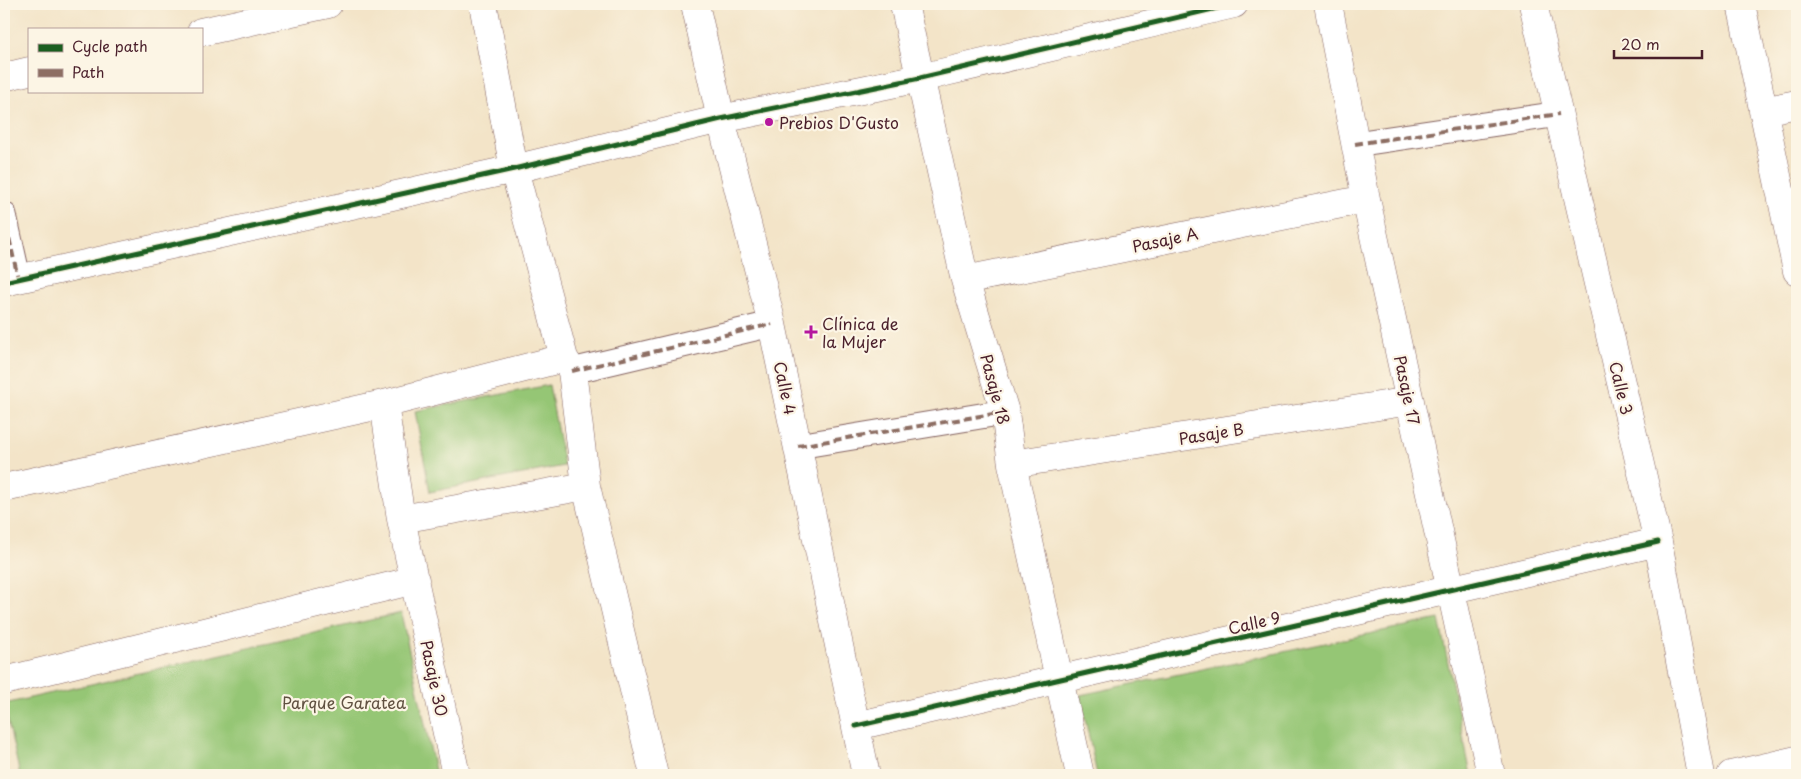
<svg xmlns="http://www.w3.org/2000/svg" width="1801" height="779" viewBox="0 0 1801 779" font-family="'Playpen Sans',sans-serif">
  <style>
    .green { fill: #95c675; stroke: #707250 }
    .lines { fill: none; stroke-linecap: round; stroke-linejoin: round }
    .pedestrian-casing { stroke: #856462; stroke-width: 27 }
    .minor-casing { stroke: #856462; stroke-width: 29 }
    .pedestrian { stroke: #fff; stroke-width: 25 }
    .minor { stroke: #fff; stroke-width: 28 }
    .quiet { stroke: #8d6e63; stroke-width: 4; stroke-dasharray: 8 4; stroke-linecap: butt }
    .cycleway-casing { stroke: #fcf5e5; stroke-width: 8 }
    .cycleway { stroke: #1b5e20; stroke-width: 5 }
    .poi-dot { fill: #b5179e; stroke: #fcf5e5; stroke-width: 2 }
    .labels { text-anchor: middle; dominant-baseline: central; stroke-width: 4.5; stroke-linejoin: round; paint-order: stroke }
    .poi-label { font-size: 16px; fill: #4a1f2b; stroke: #fcf5e5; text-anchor: start }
    .street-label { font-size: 16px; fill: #4a1f2b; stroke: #fcf5e5 }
    .park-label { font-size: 16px; fill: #605141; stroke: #fcf5e5 }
  </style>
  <rect width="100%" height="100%" fill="#fcf5e5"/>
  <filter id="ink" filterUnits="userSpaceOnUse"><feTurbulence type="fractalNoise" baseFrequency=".02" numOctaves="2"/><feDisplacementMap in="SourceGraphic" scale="10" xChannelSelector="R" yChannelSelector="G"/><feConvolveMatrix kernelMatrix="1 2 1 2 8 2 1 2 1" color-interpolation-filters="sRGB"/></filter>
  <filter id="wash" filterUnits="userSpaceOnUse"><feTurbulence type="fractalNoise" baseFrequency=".0096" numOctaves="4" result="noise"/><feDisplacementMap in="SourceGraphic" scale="20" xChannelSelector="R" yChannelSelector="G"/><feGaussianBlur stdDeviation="1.12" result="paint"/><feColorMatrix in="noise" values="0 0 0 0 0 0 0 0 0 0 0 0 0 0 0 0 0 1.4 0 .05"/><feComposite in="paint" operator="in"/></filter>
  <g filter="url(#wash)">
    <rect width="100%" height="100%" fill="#f3e4c8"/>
    <path class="green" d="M549,385L564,466L430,492L415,411Z
      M401,613L436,775H20L4,704Z
      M1439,619L1471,775H1097L1080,695Z"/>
  </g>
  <g filter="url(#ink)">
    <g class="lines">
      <defs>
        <path id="pedestrian" d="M1355,144L1559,114
          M4,215L18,278
          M572,371L772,324
          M798,446L1005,412"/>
        <path id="minor" d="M483,4L514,169L564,358L572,371L586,486L654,775
          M695,4L721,119L772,324L866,775
          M904,4L965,280L1005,412L1012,464L1080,775
          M1328,4L1366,199L1491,775
          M1533,4L1658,542L1701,775
          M1741,4L1797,271
          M201,32L328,4
          M4,77L29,71
          M1763,111L1797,104
          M965,280L1366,199
          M4,282L514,169L721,119L920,78L1234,4
          M384,404L401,519L456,775
          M1012,464L1410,401
          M4,488L384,404L564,358
          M401,519L586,486
          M4,681L415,580
          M856,726L1658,542
          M1731,775L1797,760"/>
      </defs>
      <use href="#pedestrian" class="pedestrian-casing"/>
      <use href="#minor" class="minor-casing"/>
      <use href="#pedestrian" class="pedestrian"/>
      <use href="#minor" class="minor"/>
      <path class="quiet" d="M1355,144L1559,114
        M4,215L18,278
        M572,371L772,324
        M798,446L1005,412"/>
      <defs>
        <path id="cycleway" d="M4,282L514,169L721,119L920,78L1234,4
          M856,726L1658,542"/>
      </defs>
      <use href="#cycleway" class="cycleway-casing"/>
      <use href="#cycleway" class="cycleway"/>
    </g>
  </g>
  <g class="poi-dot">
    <circle cx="769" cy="122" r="5"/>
    <path d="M808.5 324.5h5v5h5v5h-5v5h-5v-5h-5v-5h5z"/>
  </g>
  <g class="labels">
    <g class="poi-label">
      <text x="779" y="122">Prebios D'Gusto</text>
      <text x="822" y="323">Clínica de<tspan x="822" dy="18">la Mujer</tspan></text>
    </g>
    <g class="street-label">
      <text transform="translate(1165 239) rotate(-12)">Pasaje A</text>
      <text transform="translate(786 388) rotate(78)">Calle 4</text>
      <text transform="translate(1622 388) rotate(77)">Calle 3</text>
      <text transform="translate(996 389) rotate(75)">Pasaje 18</text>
      <text transform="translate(1408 390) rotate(78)">Pasaje 17</text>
      <text transform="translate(1211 433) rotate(-9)">Pasaje B</text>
      <text transform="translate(1254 622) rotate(-13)">Calle 9</text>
      <text transform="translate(435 678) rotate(78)">Pasaje 30</text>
    </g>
    <g class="park-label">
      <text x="344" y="702">Parque Garatea</text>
    </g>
  </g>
  <rect width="1801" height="779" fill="none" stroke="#fcf5e5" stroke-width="20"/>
  <rect x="28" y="28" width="175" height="65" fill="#fcf5e5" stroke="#b59f9b"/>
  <rect x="38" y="44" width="25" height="8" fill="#1b5e20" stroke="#b59f9b"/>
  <text x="72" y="52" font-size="15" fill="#4a1f2b">Cycle path</text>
  <rect x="38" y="69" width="25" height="8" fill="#8d6e63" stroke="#b59f9b"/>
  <text x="72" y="78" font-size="15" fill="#4a1f2b">Path</text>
  <path d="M1614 50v8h88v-8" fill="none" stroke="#4a1f2b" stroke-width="2.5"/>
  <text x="1621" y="50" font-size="15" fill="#4a1f2b" stroke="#fcf5e5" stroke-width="4" paint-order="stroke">20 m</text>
</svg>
